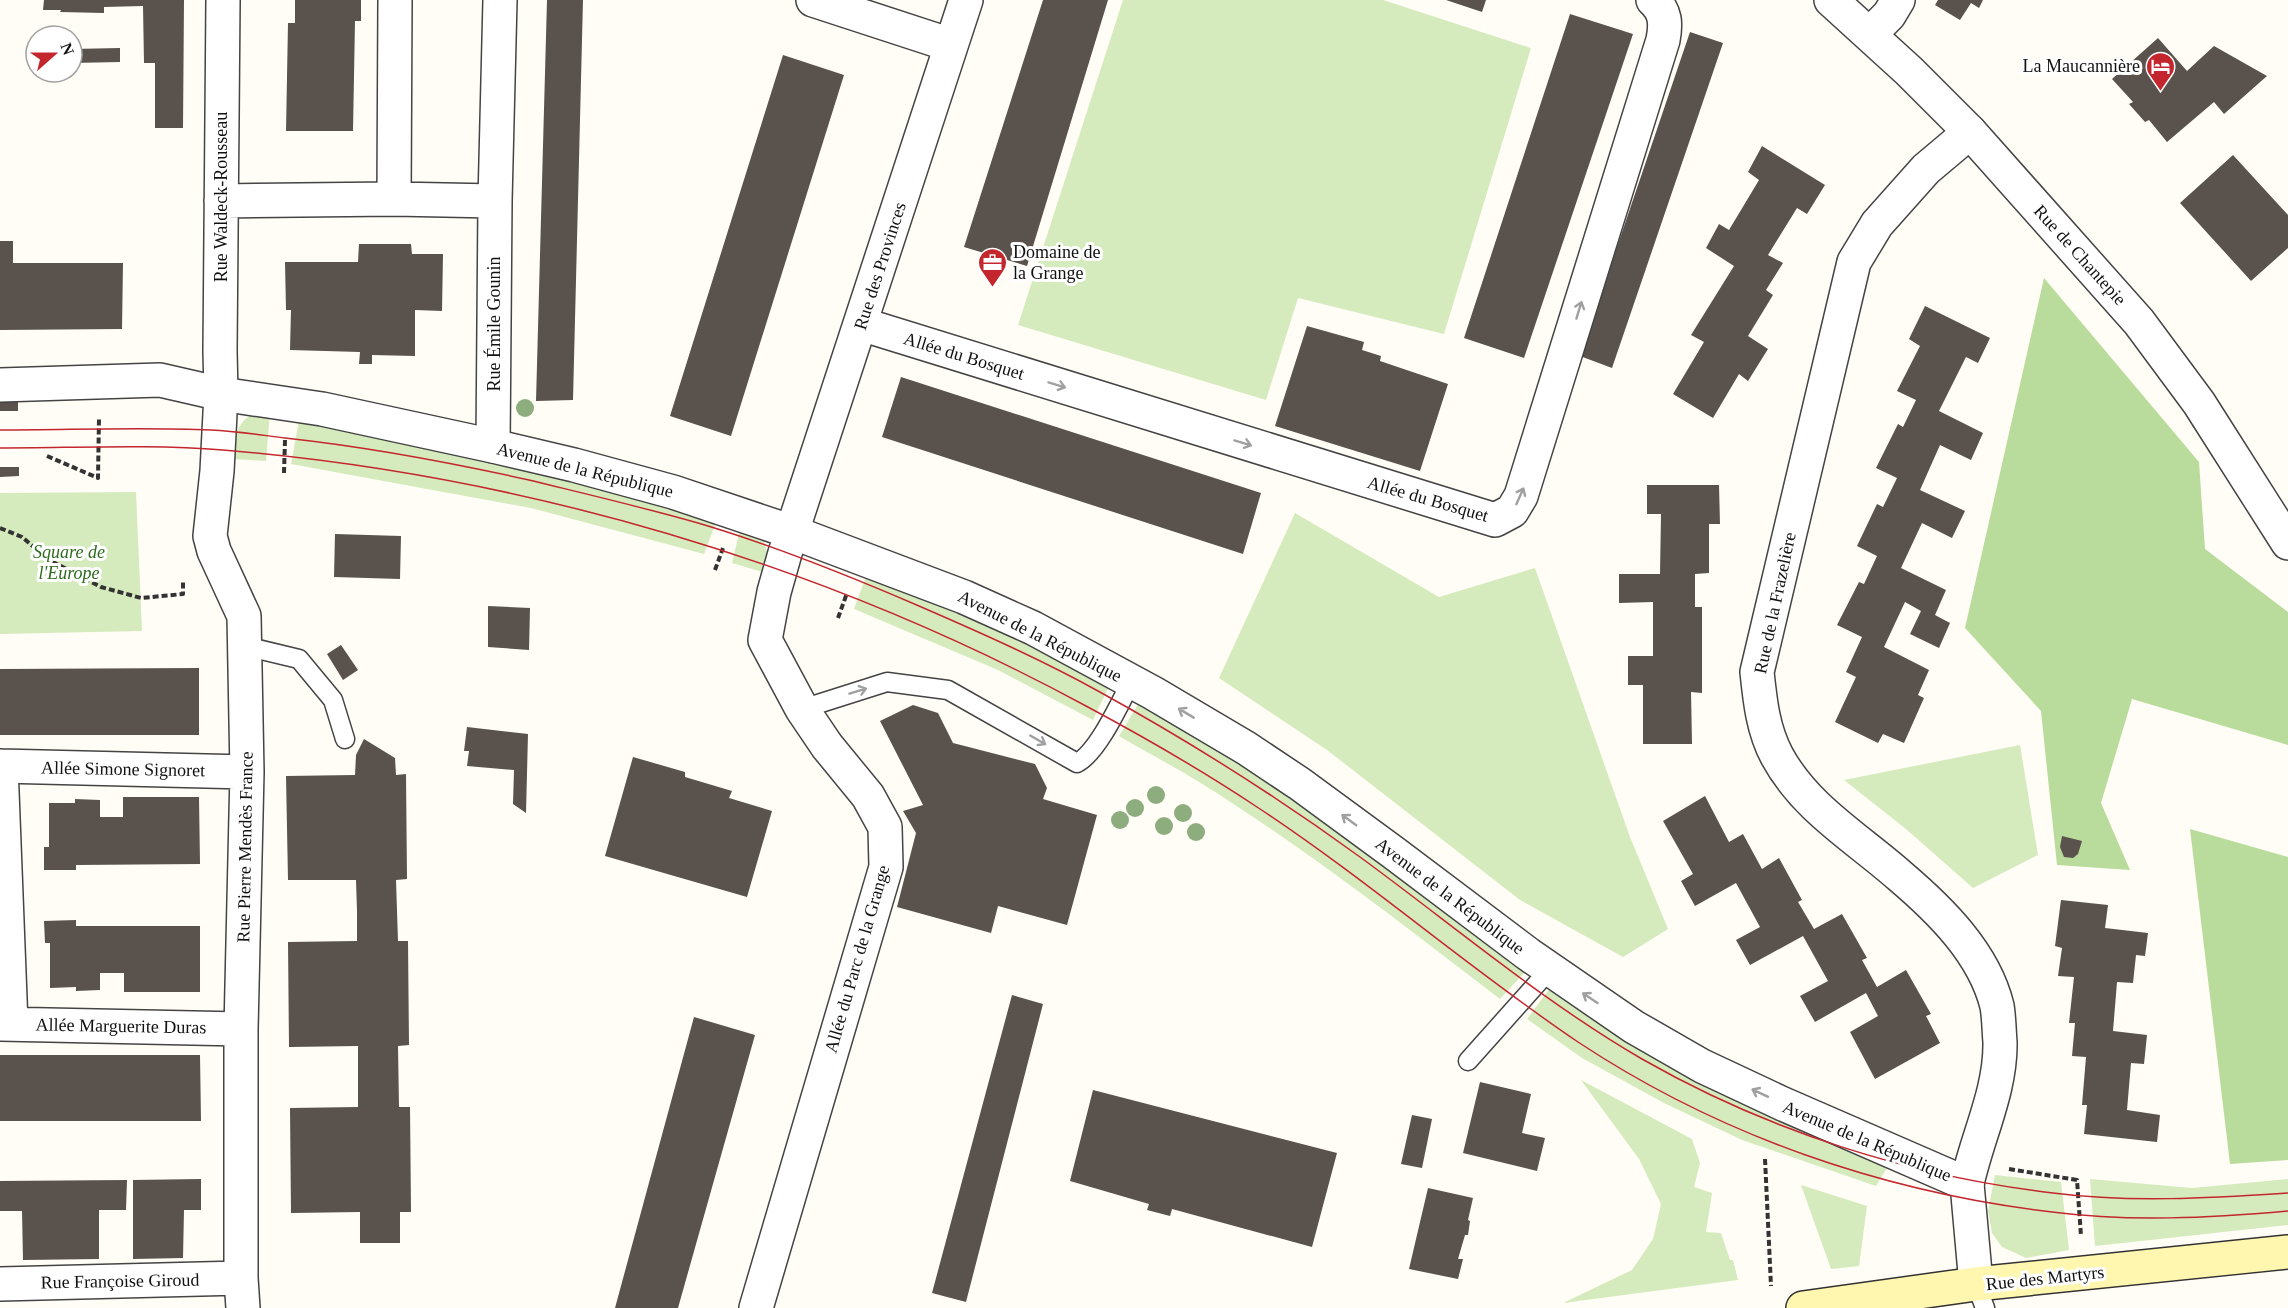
<svg xmlns="http://www.w3.org/2000/svg" width="2288" height="1308" viewBox="0 0 2288 1308" font-family="'Times New Roman',serif">
  <style>
    .green { fill: #d5ebbd }
    .forest { fill: #b9dc9c }
    .building { fill: #5a524d }
    .lines { fill: none; stroke-linecap: round; stroke-linejoin: round }
    .service-casing { stroke: #444; stroke-width: 21 }
    .minor-casing { stroke: #444; stroke-width: 36 }
    .tertiary-casing { stroke: #444; stroke-width: 36 }
    .secondary-casing { stroke: #333; stroke-width: 36 }
    .path { stroke: #333; stroke-width: 4; stroke-dasharray: 6 3; stroke-linecap: butt }
    .service { stroke: #fff; stroke-width: 18 }
    .minor { stroke: #fff; stroke-width: 33 }
    .tertiary { stroke: #fff; stroke-width: 33 }
    .secondary { stroke: #fff6b0; stroke-width: 33 }
    .tram { stroke: #c4262e; stroke-width: 1.5 }
    .tree { fill: #8dad7f }
    .oneway { stroke: #a0a0a0 }
    .labels { text-anchor: middle; dominant-baseline: central; stroke-width: 6; stroke-linejoin: round; paint-order: stroke }
    .poi-label { font-size: 18px; fill: #111; stroke: #fff; text-anchor: end }
    .street-label { font-size: 18px; fill: #111; stroke: #fff }
    .park-label { font-size: 18px; font-style: italic; fill: #2f6b1f; stroke: #fff }
  </style>
  <rect width="100%" height="100%" fill="#fffdf5"/>
  <path class="green" d="M1123,0H1383L1531,48L1444,334L1298,298L1266,400L1018,325Z
    M257,412H270L266,461L233,459C234,439 236,420 257,412Z
    M300,415L718,517L704,554L531,508L291,464Z
    M136,492L142,631L0,634V493Z
    M1295,513L1439,597L1535,568L1630,837L1668,929L1623,957L1520,900L1327,750L1219,678Z
    M741,525L763,537L768,557L766,573L732,563Z
    M867,574L937,597L1110,684L1093,720L998,670L854,609Z
    M1140,701L1274,777L1527,970L1500,999C1402,924 1304,847 1199,782C1173,766 1146,752 1119,736Z
    M2020,745L2038,855L1973,888L1906,829L1844,780Z
    M1550,988L1808,1128L1887,1168L1876,1186L1742,1140L1664,1103L1582,1058L1527,1019Z
    M1581,1080L1692,1139L1700,1163L1694,1187L1712,1193L1706,1232L1721,1233L1730,1260H1733L1738,1280L1563,1303L1632,1270L1653,1239L1661,1204L1639,1159Z
    M1995,1175L2061,1182L2069,1250L2026,1258L2002,1247L1992,1233L1988,1211Z
    M2090,1179L2192,1188L2288,1179V1225L2095,1246Z
    M1801,1185L1867,1206L1859,1266L1831,1269Z"/>
  <path class="forest" d="M2044,278L2199,462L2205,549L2288,612V745L2132,699L2101,803L2130,870L2057,865L2041,711L1965,628Z
    M2190,829L2288,857V1160L2230,1164Z"/>
  <path class="building" d="M44,0H184L183,128H155V63H144L143,6L104,7V13L60,12L61,10H43Z
    M295,0H361V21H355L353,131H286L288,23H295Z
    M547,0H583L573,400L536,401Z
    M1043,0H1108L1027,266L964,247Z
    M1446,0H1486L1482,12Z
    M1938,0H1983L1979,8L1971,3L1960,20L1935,5Z
    M1570,14L1633,34L1524,358L1464,338Z
    M1690,32L1723,43L1612,368L1580,356Z
    M2158,38L2187,71L2214,46L2267,76L2224,114L2214,102L2167,142L2149,120L2145,122L2129,104L2133,102L2112,79Z
    M120,48V62L72,63V49Z
    M783,55L844,75L731,436L670,416Z
    M1762,146L1825,185L1807,214L1797,208L1768,255L1783,263L1766,290L1773,295L1748,336L1768,349L1748,381L1739,374L1713,418L1673,394L1704,342L1691,335L1734,266L1706,248L1719,224L1729,230L1759,180L1748,172Z
    M2233,155L2288,215V248L2251,281L2180,203Z
    M0,241H13V263H123L122,329L0,330Z
    M359,244H411L412,254H443L442,311L415,310V356L372,355V364H359L360,352L290,350L291,310H286L285,262H358Z
    M1925,306L1990,338L1978,363L1966,357L1939,411L1983,433L1971,460L1940,445L1920,490L1965,511L1952,538L1922,523L1901,568L1946,590L1935,615L1950,623L1939,648L1910,634L1921,611L1905,602L1884,647L1929,670L1918,695L1924,698L1904,743L1883,734L1878,743L1835,722L1856,677L1846,672L1862,637L1837,625L1859,582L1864,584L1877,556L1857,546L1877,504L1883,507L1897,478L1876,468L1898,424L1903,427L1916,400L1897,391L1920,346L1909,339Z
    M1307,326L1364,342L1362,350L1381,356L1380,361L1448,384L1420,471L1275,426Z
    M901,377L1261,493L1243,554L882,437Z
    M0,401H18V411H0Z
    M0,467H19V476L0,477Z
    M1647,485H1719L1720,524H1709V573L1695,574V607H1702V693L1691,692L1692,744H1643V685H1628V656H1653V602L1619,603V574H1660L1661,514H1647Z
    M335,534L401,536L400,579L334,577Z
    M488,606L530,608L529,650L488,647Z
    M341,645L358,670L343,680L327,654Z
    M199,668V735H0V669Z
    M913,705L938,713L953,743L1035,764L1047,788L1043,799L1097,815L1067,925L998,906L991,933L897,907L916,833L903,811L923,805L880,721Z
    M467,727L528,734L526,813L513,804L514,770L467,766L469,751H464Z
    M364,739L395,758L396,775L406,774L407,879L396,880L398,941H408L409,1045L398,1046L399,1107H410L411,1212H400V1243H360V1212L291,1213L290,1108L358,1107V1046L289,1047L288,942L357,941V911L356,880H288L286,776L355,775L356,755Z
    M633,757L685,772V777L732,791L729,798L772,811L747,897L605,856Z
    M1705,796L1729,842L1743,834L1762,869L1779,858L1802,900L1798,902L1814,929L1842,914L1867,958L1862,960L1877,987L1906,970L1931,1014L1926,1016L1940,1043L1875,1079L1850,1032L1878,1016L1866,993L1815,1022L1800,996L1828,981L1803,936L1750,965L1736,940L1760,927L1736,883L1695,906L1681,881L1693,874L1663,821Z
    M123,797H199L200,864L76,865V870H44V847H49V803H75V799L100,800V817H123Z
    M2062,836L2082,841L2078,854L2073,858L2064,857L2060,847Z
    M2061,900L2108,905L2105,928L2148,933L2145,956L2136,955L2133,983L2117,982L2113,1031L2147,1035L2144,1064L2131,1063L2127,1110L2160,1115L2157,1142L2084,1134L2087,1105H2082L2086,1057L2072,1056L2075,1023H2069L2074,977L2058,976L2062,948L2055,946Z
    M76,920V926H200V992H124V973H100V990L76,991V987L50,988V943H45L44,921Z
    M1012,995L1043,1004L966,1302L932,1293Z
    M694,1017L755,1035L678,1308H615Z
    M0,1055H200L201,1121H0Z
    M1480,1082L1531,1094L1522,1133L1545,1138L1537,1171L1463,1153Z
    M1093,1090L1337,1153L1312,1247L1172,1209L1170,1216L1147,1210L1149,1204L1070,1181Z
    M1412,1115L1432,1119L1422,1168L1401,1164Z
    M201,1179V1210H184L183,1258L133,1259V1180Z
    M127,1180L126,1210H99V1259L23,1260L22,1211H0V1181Z
    M1428,1188L1473,1198L1468,1220L1470,1221L1468,1235H1465L1458,1259H1463L1458,1279L1409,1269Z"/>
  <g class="lines">
    <defs>
      <path id="service" d="M245,646L299,659L333,700L345,739
        M802,709L887,682L948,690L1077,763C1098,752 1120,703 1131,682
        M1468,1061L1550,969
        M1976,1284L1985,1308"/>
      <path id="minor" d="M223,0L220,351L221,394L217,471L210,536L214,551L244,616L247,772L241,1029V1278L243,1308
        M813,0L951,45
        M1870,34L1889,15L1898,0
        M394,199L395,0
        M221,201L394,199L495,201
        M861,324L1495,520L1512,511L1521,496L1663,40C1666,24 1666,12 1653,0
        M493,446L495,201L500,0
        M0,766L247,772
        M1,766L11,1024
        M0,1024L241,1029
        M1967,1184C1977,1137 2001,1091 2000,1042C1999,1031 1999,1017 1997,1006C1984,953 1940,910 1900,876C1857,838 1805,808 1777,756C1763,730 1760,701 1757,672L1854,262L1877,224L1926,169L1970,132
        M0,1284L241,1278
        M756,1308L886,867L885,827L868,796L827,746L802,709L765,640L774,592L785,553L966,0"/>
      <path id="tertiary" d="M1831,0L1909,71L1970,132L2139,322L2199,403L2288,543
        M0,385L160,380L221,394L322,409L493,446L574,465L673,492L792,532L964,597L1033,628L1153,693L1246,748L1300,784L1394,853L1528,954L1634,1027L1702,1066L1783,1104L1967,1184L1976,1284"/>
      <path id="secondary" d="M1803,1308L1976,1284L2288,1252"/>
    </defs>
    <use href="#service" class="service-casing"/>
    <use href="#minor" class="minor-casing"/>
    <use href="#tertiary" class="tertiary-casing"/>
    <use href="#secondary" class="secondary-casing"/>
    <path class="path" d="M47,456L98,478L99,418
      M284,473L285,440
      M0,528L22,537L49,560L101,587L141,598L183,594V580
      M715,570L723,548
      M838,618L847,593
      M1765,1159L1771,1286
      M2009,1169L2077,1180L2081,1236"/>
    <use href="#service" class="service"/>
    <use href="#minor" class="minor"/>
    <use href="#tertiary" class="tertiary"/>
    <use href="#secondary" class="secondary"/>
    <path class="tram" d="M0,430C70,430 141,427 211,430C236,431 261,435 285,438C368,447 448,462 529,480C586,494 642,507 698,523C773,545 847,575 919,606C979,632 1040,659 1098,691C1189,741 1276,796 1360,857C1453,925 1542,1001 1642,1059C1768,1131 1909,1176 2053,1193C2131,1203 2210,1198 2288,1193
      M0,448C74,448 150,444 223,450C523,475 822,563 1086,706C1144,737 1203,771 1257,807C1368,880 1468,968 1578,1042C1720,1136 1883,1192 2052,1212C2130,1222 2210,1218 2288,1211"/>
  </g>
  <g class="tree">
    <circle cx="525" cy="408" r="9"/>
    <circle cx="1156" cy="795" r="9"/>
    <circle cx="1135" cy="808" r="9"/>
    <circle cx="1183" cy="813" r="9"/>
    <circle cx="1120" cy="820" r="9"/>
    <circle cx="1164" cy="826" r="9"/>
    <circle cx="1196" cy="832" r="9"/>
  </g>
  <defs><path id="oneway-shaft" d="M-6 0H5M1.5-3L5.5 0L1.5 3" fill="none" stroke-width="1.6" stroke-linecap="round" stroke-linejoin="round" transform="scale(1.5)"/></defs>
  <g class="oneway">
    <use href="#oneway-shaft" transform="translate(1579 310) rotate(-73)"/>
    <use href="#oneway-shaft" transform="translate(1057 385) rotate(17)"/>
    <use href="#oneway-shaft" transform="translate(1243 443) rotate(17)"/>
    <use href="#oneway-shaft" transform="translate(1520 496) rotate(-66)"/>
    <use href="#oneway-shaft" transform="translate(858 691) rotate(-17)"/>
    <use href="#oneway-shaft" transform="translate(1186 713) rotate(-149)"/>
    <use href="#oneway-shaft" transform="translate(1038 740) rotate(30)"/>
    <use href="#oneway-shaft" transform="translate(1349 820) rotate(-144)"/>
    <use href="#oneway-shaft" transform="translate(1590 998) rotate(-146)"/>
    <use href="#oneway-shaft" transform="translate(1760 1093) rotate(-155)"/>
  </g>
  <defs>
    <symbol id="hotel-pin" viewBox="-11 -11 22 30"><path d="M0 17L-7.5 6A9.5 9.5 0 1 1 7.5 6Z" fill="#c4262e" stroke="#fff"/><path d="M-6-4.5h1.5V1H6V5H4.5V3h-9V5H-6ZM-4 0a1.8 1.8 0 1 1 3.6 0ZM.5 0V-2.5h3Q6-2.5 6 0Z" fill="#fff"/></symbol>
    <symbol id="office-pin" viewBox="-11 -11 22 30"><path d="M0 17L-7.5 6A9.5 9.5 0 1 1 7.5 6Z" fill="#c4262e" stroke="#fff"/><path d="M-6-3h4V-5.5h4V-3h4V5H-6ZM-1-4.5V-3h2v-1.5ZM-6 0V1H6V0Z" fill="#fff"/></symbol>
  </defs>
  <g fill-rule="evenodd">
    <use href="#hotel-pin" x="2144" y="50" width="33" height="45"/>
    <use href="#office-pin" x="976" y="246" width="33" height="45"/>
  </g>
  <g class="labels">
    <g class="poi-label">
      <text x="2140" y="66">La Maucannière</text>
      <text x="1013" y="252" text-anchor="start">Domaine de<tspan x="1013" dy="21">la Grange</tspan></text>
    </g>
    <g class="street-label">
      <text transform="translate(221 197) rotate(-90)">Rue Waldeck-Rousseau</text>
      <text transform="translate(2080 255) rotate(48)">Rue de Chantepie</text>
      <text transform="translate(880 266) rotate(-72)">Rue des Provinces</text>
      <text transform="translate(494 324) rotate(-90)">Rue Émile Gounin</text>
      <text transform="translate(964 356) rotate(17)">Allée du Bosquet</text>
      <text transform="translate(585 470) rotate(14)">Avenue de la République</text>
      <text transform="translate(1428 499) rotate(16)">Allée du Bosquet</text>
      <text transform="translate(1775 603) rotate(-78)">Rue de la Frazelière</text>
      <text transform="translate(1040 636) rotate(27)">Avenue de la République</text>
      <text transform="translate(123 769) rotate(1)">Allée Simone Signoret</text>
      <text transform="translate(245 847) rotate(-89)">Rue Pierre Mendès France</text>
      <text transform="translate(1450 896) rotate(37)">Avenue de la République</text>
      <text transform="translate(857 959) rotate(-74)">Allée du Parc de la Grange</text>
      <text transform="translate(121 1026) rotate(1)">Allée Marguerite Duras</text>
      <text transform="translate(1867 1141) rotate(23)">Avenue de la République</text>
      <text transform="translate(2045 1278) rotate(-6)">Rue des Martyrs</text>
      <text transform="translate(120 1281) rotate(-1)">Rue Françoise Giroud</text>
    </g>
    <g class="park-label">
      <text x="69" y="552">Square de<tspan x="69" dy="21">l'Europe</tspan></text>
    </g>
  </g>
  <g transform="translate(54 54) rotate(69)"><circle r="28" fill="#ffffff" stroke="#a0a0a0" stroke-width="1.5"/>
  <path d="M0-4.5L10 22L0 15L-10 22Z" fill="#c4262e"/>
  <text y="-9" font-size="16" font-weight="bold" text-anchor="middle" fill="#111111">N</text>
  </g>
</svg>
